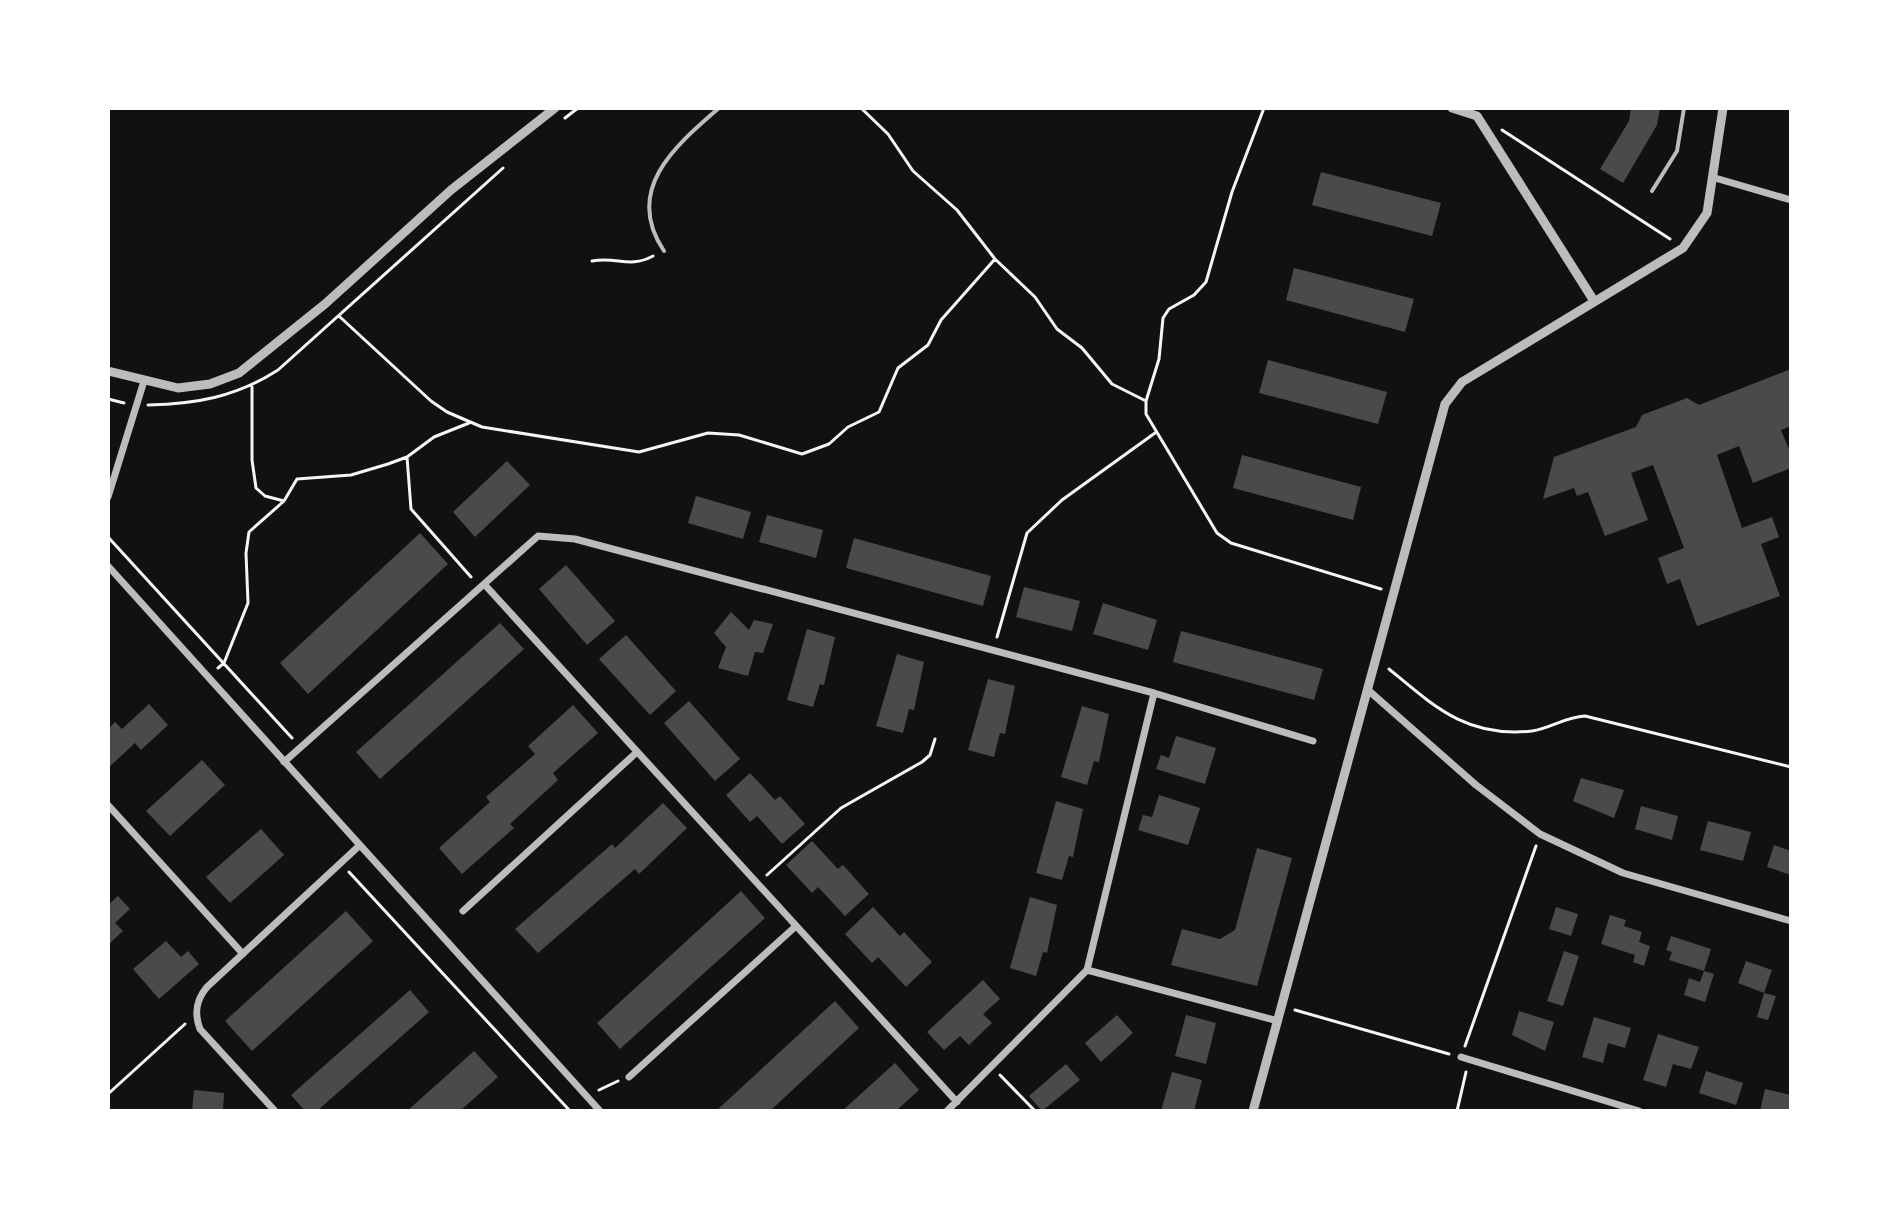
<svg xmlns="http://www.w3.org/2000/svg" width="1899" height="1219" viewBox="0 0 1899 1219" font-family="Commissioner,sans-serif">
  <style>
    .building { fill: #4a4a4a }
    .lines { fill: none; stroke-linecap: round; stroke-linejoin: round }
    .path { stroke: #f5f5f5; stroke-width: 3 }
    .service { stroke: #bcbcbc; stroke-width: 4 }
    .minor { stroke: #bcbcbc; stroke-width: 7 }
    .tertiary { stroke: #bcbcbc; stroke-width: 9 }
  </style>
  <rect width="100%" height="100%" fill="#111"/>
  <path class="building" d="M1631,108H1660L1657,125L1623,183L1600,169L1629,121Z
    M1321,172L1441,203L1432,236L1312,205Z
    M1294,268L1414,299L1405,332L1286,300Z
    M1268,360L1387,392L1378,424L1259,393Z
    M1791,369V426L1781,430L1791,454V468L1753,483L1739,446L1717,455L1742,528L1772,517L1779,537L1761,544L1780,596L1697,626L1680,579L1667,584L1658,558L1684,548L1653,465L1631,473L1648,520L1605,536L1588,492L1577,496L1574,488L1543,499L1554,457L1636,427L1642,415L1687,398L1699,405Z
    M1242,455L1361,487L1353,520L1233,488Z
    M507,461L530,485L475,537L453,512Z
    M696,496L751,512L743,539L688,523Z
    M767,515L823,530L816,558L759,542Z
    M420,533L448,564L308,694L280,663Z
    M854,538L991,576L983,606L846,568Z
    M566,565L615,621L587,645L539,589Z
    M1024,587L1080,601L1072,631L1016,617Z
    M1103,603L1157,620L1148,650L1093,634Z
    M731,612L749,630L754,620L773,624L763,653L755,652L748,676L718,668L726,647L714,633Z
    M500,623L524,649L380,779L356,752Z
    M807,629L835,637L824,685L820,684L813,707L787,700Z
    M1181,631L1323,669L1314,700L1173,662Z
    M626,635L676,691L650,715L599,659Z
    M897,654L924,662L914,710L909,709L903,733L876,726Z
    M988,679L1015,686L1005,734L1000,733L994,757L968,750Z
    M689,701L740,759L715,781L664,723Z
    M149,704L168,725L141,750L135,743L108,768V729L115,722L122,729Z
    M573,705L598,733L553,773L558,780L510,824L514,828L462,874L439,848L490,802L486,797L535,754L528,746Z
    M1082,706L1109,714L1099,762L1094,761L1087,785L1061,777Z
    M1176,736L1216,748L1205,784L1156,769L1161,755L1169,758Z
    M202,760L225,785L170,836L146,811Z
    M750,773L775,800L780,796L805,824L782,844L757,816L750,822L726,795Z
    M1581,778L1624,790L1614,818L1573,801Z
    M1159,795L1200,808L1188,845L1138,830L1143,815L1152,817Z
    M1056,801L1083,809L1073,857L1069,856L1062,880L1036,873Z
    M663,803L687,828L639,874L635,869L538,953L515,929L612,844L615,848Z
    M1641,806L1678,816L1672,840L1635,829Z
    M1708,821L1751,832L1743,861L1700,850Z
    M261,829L284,855L230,903L206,877Z
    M812,841L838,869L843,865L869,894L845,916L818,887L812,893L786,865Z
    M1774,845L1791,851V875L1767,867Z
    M1257,848L1292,858L1257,986L1171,965L1182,929L1220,939L1235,930Z
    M741,891L765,918L620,1049L597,1023Z
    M118,896L130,909L115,923L123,931L110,943L108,905Z
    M1030,897L1057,905L1047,953L1043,952L1036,976L1010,968Z
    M873,907L900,936L904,932L932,962L906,987L878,957L872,963L845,934Z
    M1556,907L1578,914L1571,936L1549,929Z
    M346,911L373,941L252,1051L225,1021Z
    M1610,915L1626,920L1624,926L1642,932L1639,942L1650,946L1644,966L1633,962L1635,955L1601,944Z
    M1671,936L1711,949L1704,971L1669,960L1672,952L1666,950Z
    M166,941L181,957L188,951L199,964L159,999L133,969Z
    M1564,951L1579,956L1563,1006L1547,1001Z
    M1746,961L1772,970L1764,993L1738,983Z
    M1704,971L1714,974L1705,1002L1684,995L1689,978L1700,982Z
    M983,980L1000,999L983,1014L992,1023L969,1045L960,1036L944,1050L927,1032Z
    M410,990L429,1012L317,1111H305L291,1095Z
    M1764,993L1776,996L1768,1020L1757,1017Z
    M835,1001L859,1028L770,1111H716Z
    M1519,1011L1554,1022L1545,1051L1512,1035Z
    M1117,1015L1133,1033L1101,1062L1085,1043Z
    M1186,1015L1216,1023L1206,1064L1175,1056Z
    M1594,1017L1631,1028L1625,1048L1608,1043L1603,1063L1582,1057Z
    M1658,1034L1699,1047L1691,1069L1673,1064L1666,1087L1643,1080Z
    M474,1051L498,1077L460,1111H407Z
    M895,1063L919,1090L896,1111H842Z
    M1066,1064L1080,1080L1042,1111L1029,1096Z
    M1706,1071L1743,1083L1736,1105L1699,1093Z
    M1172,1072L1202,1080L1194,1111H1161Z
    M1765,1089L1791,1095V1111H1760Z
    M194,1090L224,1093L223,1111H192Z"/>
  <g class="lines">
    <path class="path" d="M861,108L888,134L913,171L957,210L995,259L1035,297L1057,329L1082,348L1112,384L1144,400
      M1264,108L1232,192L1206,282L1194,295L1169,309L1163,318L1159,359L1146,401V414L1217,533L1231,543L1381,589
      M565,118L578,108
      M1502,130L1670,239
      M592,261C617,256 629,269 653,256
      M340,317L431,401L447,412L482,427L639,452L708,433L739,435L802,454L829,444L848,427L879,412L898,368L928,345L941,320L995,259
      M252,387V460L256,488L265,496L284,501
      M108,399L124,403
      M148,405C196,404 236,397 278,370L503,168
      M407,457L411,509L471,577
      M108,537L292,738
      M997,637L1027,533L1062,500L1155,433
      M218,668L224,663L248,603L246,553L249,532L284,501L297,479L351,475L388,464L407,457L434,437L469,423
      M1389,669C1435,707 1467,738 1532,731C1551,728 1565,717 1585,716L1791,767
      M349,872L570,1111
      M767,875L841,808L922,762L930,755L935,739
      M1295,1010L1449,1054
      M1465,1046L1536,846
      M1000,1075L1035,1111
      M599,1090L618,1081
      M108,1094L185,1024
      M1457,1111L1466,1072"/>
    <path class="service" d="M1652,191L1677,151L1684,108
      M664,251C623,190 675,146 719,108"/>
    <path class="minor" d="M1715,178L1791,200
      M108,497L144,381
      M108,566L600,1111
      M485,585L957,1102
      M1368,690L1476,785L1540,834L1623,873L1791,921
      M284,762L538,536L575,539L1154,693
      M108,805L243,954
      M463,911L637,752
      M1087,970L1278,1021
      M1461,1057L1639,1111
      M629,1077L796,926
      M275,1111L200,1029C194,1013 196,1000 207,987L360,845
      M947,1111L1087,970L1154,693L1313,741"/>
    <path class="tertiary" d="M1452,108L1477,116L1594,301
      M108,371L178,388L210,384L239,373L325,304L451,190L555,108
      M1253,1111L1445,404L1462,382L1683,248L1707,213L1723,108"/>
  </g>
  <rect width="1899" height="1219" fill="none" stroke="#ffffff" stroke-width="220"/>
</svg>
